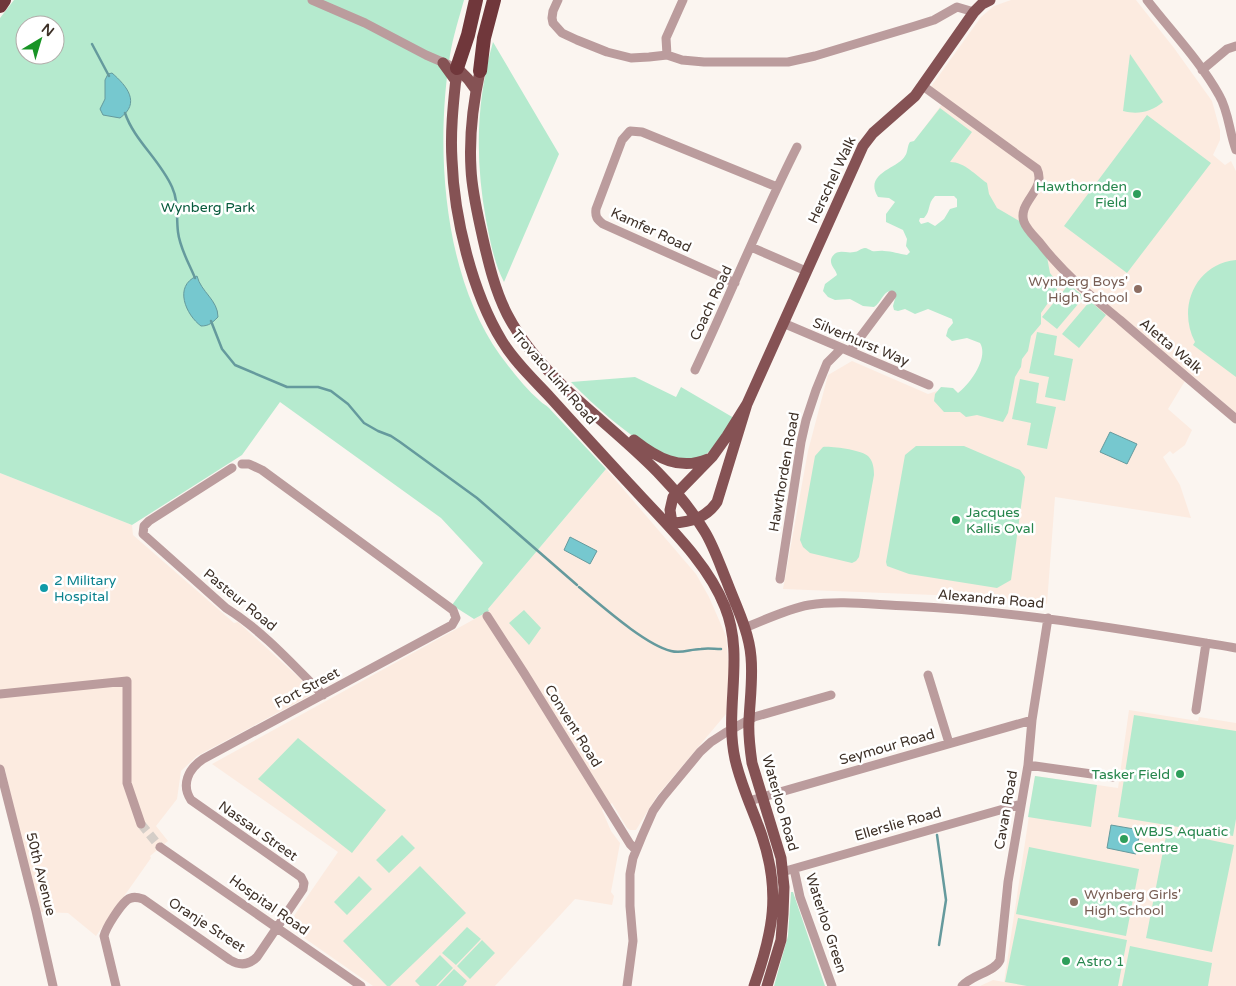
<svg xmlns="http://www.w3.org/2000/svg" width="1236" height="986" viewBox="0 0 1236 986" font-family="'Varela Round',sans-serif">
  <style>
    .built { fill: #fcebe0 }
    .green { fill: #b5eace; fill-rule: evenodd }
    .water { fill: #76c8cf; stroke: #659a9d }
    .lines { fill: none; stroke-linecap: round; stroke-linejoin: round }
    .stream { stroke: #659a9d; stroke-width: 2.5 }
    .minor-tunnel { stroke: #d5cec8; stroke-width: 9; stroke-dasharray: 9 4.5; stroke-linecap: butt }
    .minor { stroke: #bb9c9d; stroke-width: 9 }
    .major { stroke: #855254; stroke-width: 11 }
    .highway { stroke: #70373b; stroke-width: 14 }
    .leisure-dot { fill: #2e9e5b; stroke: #fff; stroke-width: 2 }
    .education-dot { fill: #8d6e63; stroke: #fff; stroke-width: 2 }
    .culture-dot { fill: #0f9aa8; stroke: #fff; stroke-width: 2 }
    .labels { text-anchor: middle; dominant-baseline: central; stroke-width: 5; stroke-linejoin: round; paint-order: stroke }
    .street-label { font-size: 14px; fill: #3d3027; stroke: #fff }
    .leisure-label { font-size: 14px; fill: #27864d; stroke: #fff; text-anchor: start }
    .park-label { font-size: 14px; fill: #06593b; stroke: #fff }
    .education-label { font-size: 14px; fill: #785e54; stroke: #fff; text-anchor: end }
    .culture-label { font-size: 14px; fill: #0d838f; stroke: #fff; text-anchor: start }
  </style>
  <rect width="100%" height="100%" fill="#fbf5f0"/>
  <path class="built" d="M1011,0H1136L1174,48L1212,101L1220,130V140L1213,155L1225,165L1231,161L1236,171V413L1187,371L1181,378L1185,381L1168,409L1192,430L1185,445L1173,454L1170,451L1163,457L1180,485L1191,518L1055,497L1047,604L1028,600L985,597L783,589L808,451L828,375L852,361L928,394L937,391L1000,414L1014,221L913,143L945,100L930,88L981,17L994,6Z
    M606,469L696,574L709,597L726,636L729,669L726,714L657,796L636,830H630L627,828L612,803L602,810L611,831L620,843L611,892L614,896L612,905L575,899L495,986H373L287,926L338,852L212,764L489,611L488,609Z
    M0,473L132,525L133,535L234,623L238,622L306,684L309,696L197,756L181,771L177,799L156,826L168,841L150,856L151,858L96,936L68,913L39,912L5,770H0Z
    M1129,710L1198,721L1199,717L1236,723V986H980L993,980L1004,982L1035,776L1118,788Z"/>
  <path class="green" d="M14,0H464C459,18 453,37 450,55C435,149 443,275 500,355C512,371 525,388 540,401C543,404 546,405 549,408C568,428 587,449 606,469L488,609L489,611L474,619L452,605L483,563L441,518L280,402L242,455L132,525L0,473V18ZM25,25H55V55H25Z
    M493,42L559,154L504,282C494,263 490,240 486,220C475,159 476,102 493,42Z
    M1130,54L1163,102C1151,112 1138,115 1123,111Z
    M940,108L972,132L950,162C965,162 975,175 987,183L989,194L997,208L1021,222L1047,257L1050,273L1057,282V290L1041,313V324L1031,336L1028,351L1022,359L1021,367L1015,377L1008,413L1003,422L977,415L966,417L960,412H944L934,401L935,394L941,387L953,388L958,393C970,384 989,358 980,343L967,338L952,341L946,336L948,329L953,323L952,319L928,309L915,314L905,309L898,311L894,310L893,306L896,295L890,291C882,293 881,303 874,307L863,306L850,299L835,300L828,297L823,291L825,284L837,275C836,269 828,264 832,257C838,248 846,254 854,252C858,252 861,248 865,248C867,248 870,250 872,251C876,252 880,250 884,251C892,251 899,254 907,255L910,252L906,246L907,239L903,230L886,222V214L895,202L889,198L878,197C863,173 899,168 905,156C908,152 907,146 910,142L914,141ZM935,196H954L957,199V207L950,209L944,219L935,226L928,222L921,224L919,221L920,218H924C931,211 927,204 935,196Z
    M1147,115L1211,163L1127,273L1064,226Z
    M1236,260V377L1193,345L1195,342C1177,308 1195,264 1236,260Z
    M1069,284L1084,297L1057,329L1042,317Z
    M1090,301L1106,315L1079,348L1062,334Z
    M1037,332L1057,336L1054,355L1073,359L1065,401L1045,397L1049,377L1029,373Z
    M635,377L676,397L681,387L734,418C726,429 709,458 695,461C660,467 594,406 571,382Z
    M1020,379L1039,383L1036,403L1056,407L1047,449L1027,445L1031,423L1012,419Z
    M916,446H964L1020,470L1025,477L1011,580L997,588L909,574L887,566L886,562L905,455Z
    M823,447C832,446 861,450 868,456C873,461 874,468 874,475L859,557L856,561L852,563L810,553L803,547L800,540L815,456Z
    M524,610L541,628L529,645L509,623Z
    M1134,715L1236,731V819L1233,836L1118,817Z
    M298,738L386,810L352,853L258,779Z
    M1035,776L1097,785L1091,827L1028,817Z
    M1167,831L1234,845L1212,952L1146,938Z
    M402,835L415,848L389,873L376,860Z
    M1029,847L1139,869L1126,936L1016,914Z
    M420,866L466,913L390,986H387L343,941Z
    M359,876L372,889L347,915L334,902Z
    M791,892H793L825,986H774L788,936Z
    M1018,918L1127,940L1118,986H1027L1005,982Z
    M467,927L481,939L456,965L442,953Z
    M482,940L495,953L470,979L457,966Z
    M1130,946L1212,963L1208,986H1122Z
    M440,955L453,968L436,986H420L415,981Z
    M454,969L467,981L463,986H438Z"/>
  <path class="water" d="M112,73C127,86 141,103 120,118L103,115L100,109L105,99V80L108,74Z
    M197,276C201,292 218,300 218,317C212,323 209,326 201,326C186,315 173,286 197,276Z
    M1110,432L1137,444L1127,464L1100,452Z
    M570,537L597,551L590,564L564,550Z
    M1111,825L1140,830L1136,854L1107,848Z"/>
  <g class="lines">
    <path class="stream" d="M92,44L109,76
      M125,113C134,140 160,160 172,187C179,202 176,216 178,232C180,249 189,263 195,278
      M211,321L222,349L235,365L287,387H318L331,391L348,404L364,423L378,431L391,436L400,442L477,498L577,585
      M579,587C601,605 644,644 671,651C682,654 690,649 701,649C708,648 714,649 721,649
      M937,835L946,900L939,945"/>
    <path class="minor-tunnel" d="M141,824L160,847"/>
    <path class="minor" d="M312,0L365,23L426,55L449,65
      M558,0L553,11L552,18L553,23L562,33L577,40L607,52L631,58L649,57L667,55L682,60L704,62H788L815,56L915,26L934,20L957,7L974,12
      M1147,0C1171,31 1200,61 1219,95C1229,112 1229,132 1236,150
      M667,55L666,38L683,0
      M1202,70L1227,49L1236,46
      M923,86L1037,169C1047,190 1017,202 1024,222C1027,230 1035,237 1040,243C1063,273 1091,296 1120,320C1158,353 1197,386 1236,419
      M751,247L806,271
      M735,283L603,224C597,219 595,217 596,209L622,140L630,131L642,132L777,187
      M783,323L929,385
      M850,351L892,295
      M695,370C730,296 760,220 797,147
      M232,468L149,521L144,526L143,534L226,608C263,631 293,665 323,695
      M780,579L801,442L806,420L816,390L827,363L842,348
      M487,616L524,673L630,844L636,850
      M744,628C765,620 787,609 809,605C841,600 875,605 908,606C1018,611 1127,630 1236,648
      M928,675L949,743
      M0,694L127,681V783L141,824
      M1196,710L1206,643
      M1028,765L1113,777
      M0,769L36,911L53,986
      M749,801L1032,720
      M160,847L361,986
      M794,869L800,897L832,986
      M782,872L1021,804
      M116,986L104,936C106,927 120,906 127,900C132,896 137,897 143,899L230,960C240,966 249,965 257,957L303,889L304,883L301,877L191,800C181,785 188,769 203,759L452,625L456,618L453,610L262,470L249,464H242
      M627,986L633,941L630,906V874L633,858L642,836L653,811L662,798L700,752L711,742L725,733L754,717L831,695
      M962,986C973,974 995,972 1000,960L1008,882L1028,765L1032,720L1048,618"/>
    <path class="major" d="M443,63L456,81
      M457,68C454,98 450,129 452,160C454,217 472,292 502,341C514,361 532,378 548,395C577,427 606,459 635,490C666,524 708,563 725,607C745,656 724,709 735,759C741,786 753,810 762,836C781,892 773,932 754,986
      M457,68L468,79L476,90
      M480,71C473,103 469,136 471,169C472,192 478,216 483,239C489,265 495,290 507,314C522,343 545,369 568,391C617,436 670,474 705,532C714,547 720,565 727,582C736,606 749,631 751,657C753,678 750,699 749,720C748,734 750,749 752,763L781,858L784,887L783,914L781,940L767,986
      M747,404L727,436L712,457L673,497L670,510L672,523C691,522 706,518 717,502L747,404L863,146L873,133L915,96L974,12L982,4L990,0
      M634,440C657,458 680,471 708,459"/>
    <path class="highway" d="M0,6L4,0
      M457,68L468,35L476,0
      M480,71L484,38L494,0"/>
  </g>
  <g class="leisure-dot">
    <circle cx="1137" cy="194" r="5"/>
    <circle cx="956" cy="520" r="5"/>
    <circle cx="1180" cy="774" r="5"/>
    <circle cx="1124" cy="839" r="5"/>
    <circle cx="1066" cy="961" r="5"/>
  </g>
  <g class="education-dot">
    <circle cx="1138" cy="289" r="5"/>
    <circle cx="1074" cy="902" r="5"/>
  </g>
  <circle class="culture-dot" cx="44" cy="588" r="5"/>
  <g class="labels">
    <g class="street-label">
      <text transform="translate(832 180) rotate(-65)">Herschel Walk</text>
      <text transform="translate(651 230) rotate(25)">Kamfer Road</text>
      <text transform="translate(711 303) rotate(-65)">Coach Road</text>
      <text transform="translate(861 342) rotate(23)">Silverhurst Way</text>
      <text transform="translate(1171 346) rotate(40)">Aletta Walk</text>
      <text transform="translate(554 377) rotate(49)">Trovato Link Road</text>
      <text transform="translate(784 472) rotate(-80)">Hawthorden Road</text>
      <text transform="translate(991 599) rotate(5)">Alexandra Road</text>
      <text transform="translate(240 600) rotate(39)">Pasteur Road</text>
      <text transform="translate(307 688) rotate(-28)">Fort Street</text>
      <text transform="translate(573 726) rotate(58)">Convent Road</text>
      <text transform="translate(887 747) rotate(-16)">Seymour Road</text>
      <text transform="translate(780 803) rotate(74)">Waterloo Road</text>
      <text transform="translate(1006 810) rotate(-80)">Cavan Road</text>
      <text transform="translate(898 824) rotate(-16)">Ellerslie Road</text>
      <text transform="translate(258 831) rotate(35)">Nassau Street</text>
      <text transform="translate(41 874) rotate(76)">50th Avenue</text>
      <text transform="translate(269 905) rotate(35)">Hospital Road</text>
      <text transform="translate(826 923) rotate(72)">Waterloo Green</text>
      <text transform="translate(207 925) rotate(33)">Oranje Street</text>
    </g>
    <g class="leisure-label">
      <text x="1127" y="186" text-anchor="end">Hawthornden<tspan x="1127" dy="16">Field</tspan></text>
      <text x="966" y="512">Jacques<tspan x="966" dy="16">Kallis Oval</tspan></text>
      <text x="1170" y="774" text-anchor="end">Tasker Field</text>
      <text x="1134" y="831">WBJS Aquatic<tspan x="1134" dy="16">Centre</tspan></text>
      <text x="1076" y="961">Astro 1</text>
    </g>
    <g class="park-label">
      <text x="208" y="207">Wynberg Park</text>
    </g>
    <g class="education-label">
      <text x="1128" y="281">Wynberg Boys'<tspan x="1128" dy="16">High School</tspan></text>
      <text x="1084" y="894" text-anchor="start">Wynberg Girls'<tspan x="1084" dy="16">High School</tspan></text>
    </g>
    <g class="culture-label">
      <text x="54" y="580">2 Military<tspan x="54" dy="16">Hospital</tspan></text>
    </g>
  </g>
  <g transform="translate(40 40) rotate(38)"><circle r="24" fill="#ffffff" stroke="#b1aca9"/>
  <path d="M0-4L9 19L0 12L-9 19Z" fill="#189425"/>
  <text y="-8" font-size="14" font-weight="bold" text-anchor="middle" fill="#3d3027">N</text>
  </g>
</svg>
